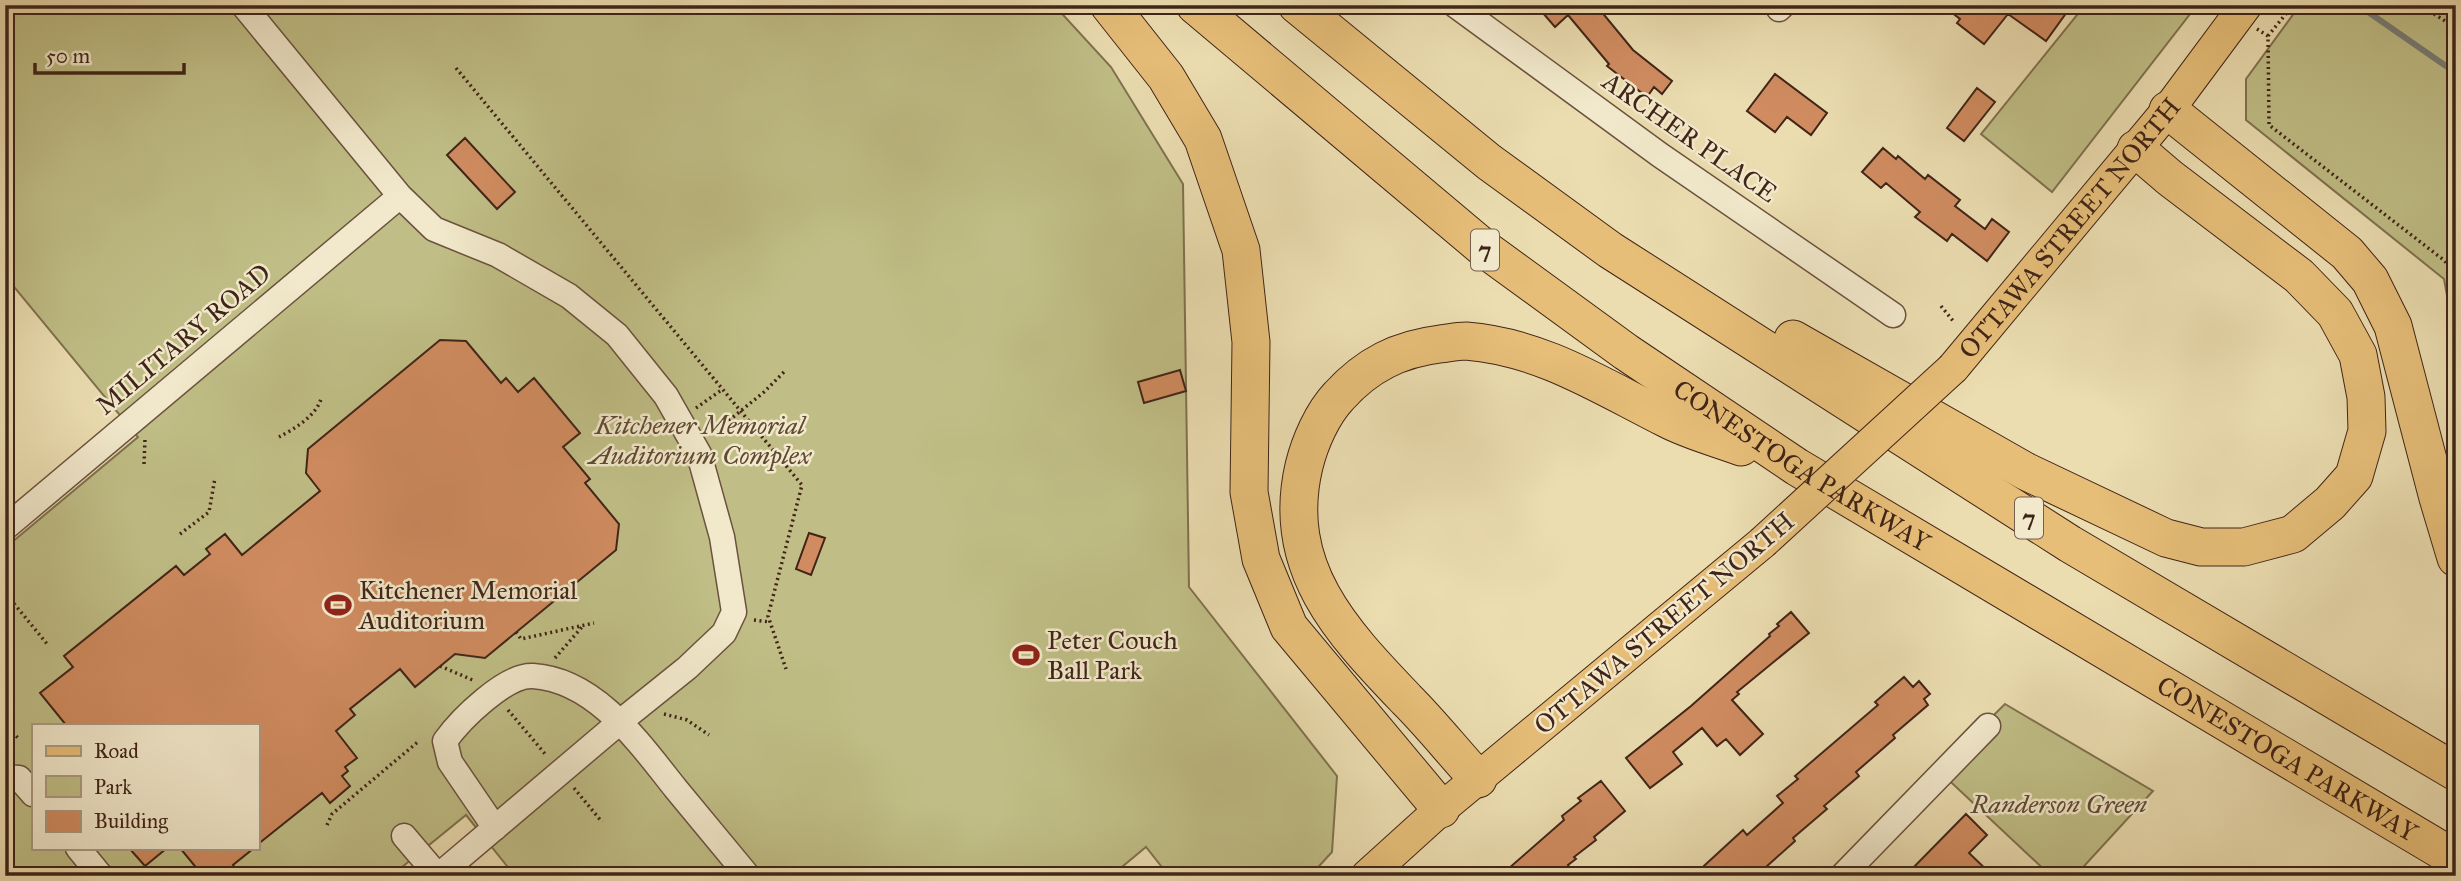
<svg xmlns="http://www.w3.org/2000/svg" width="2461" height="881" viewBox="0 0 2461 881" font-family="'IM FELL Great Primer',serif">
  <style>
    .green { fill: #c0be86; stroke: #80714f; stroke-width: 2; fill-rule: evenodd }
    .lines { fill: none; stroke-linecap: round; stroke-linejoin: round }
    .stream { stroke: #787d77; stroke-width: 6 }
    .building { fill: #d08c60; stroke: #402418; stroke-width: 2 }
    .minor-casing { stroke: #6b523e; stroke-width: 27 }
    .major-casing { stroke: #402418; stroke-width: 34 }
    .highway-casing { stroke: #402418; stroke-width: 39 }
    .path { stroke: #402418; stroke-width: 3.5; stroke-dasharray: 2 3.5; stroke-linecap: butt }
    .minor { stroke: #f2e9cc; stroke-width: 24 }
    .major { stroke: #e6be78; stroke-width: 32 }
    .highway { stroke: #e6be78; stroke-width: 37 }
    .major-bridge-casing { stroke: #402418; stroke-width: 34; stroke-linecap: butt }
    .major-bridge { stroke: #e6be78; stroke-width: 32 }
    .labels { text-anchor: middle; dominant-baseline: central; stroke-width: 5; stroke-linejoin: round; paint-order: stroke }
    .shield { fill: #f2e9cc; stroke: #755f4e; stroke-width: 2 }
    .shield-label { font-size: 24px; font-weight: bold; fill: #402418 }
    .street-label { font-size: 26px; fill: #402418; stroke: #f2e9cc }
    .park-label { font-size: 26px; font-style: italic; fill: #604a34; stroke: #f2e9cc }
    .poi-label { font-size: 26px; fill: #402418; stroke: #f2e9cc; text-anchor: start }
  </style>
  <rect width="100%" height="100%" fill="#ebddb0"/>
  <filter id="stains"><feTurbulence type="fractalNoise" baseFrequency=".00286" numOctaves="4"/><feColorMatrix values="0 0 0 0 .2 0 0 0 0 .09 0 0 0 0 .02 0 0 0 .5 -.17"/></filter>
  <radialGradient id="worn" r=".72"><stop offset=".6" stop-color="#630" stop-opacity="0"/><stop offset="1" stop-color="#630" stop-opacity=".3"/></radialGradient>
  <path class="green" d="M5,5H1054L1111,67L1183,184L1189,587L1337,776L1332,852L1310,876H1169L1146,847L1111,876H515L466,815L391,876H5V548L138,437L5,276ZM33,725H257V848H33Z
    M2085,5H2197L2052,192L1981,134Z
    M2300,5H2456V345L2444,279L2246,120V79Z
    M2005,704L2153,791L2075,876H2051L1938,770Z"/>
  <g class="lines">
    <path class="stream" d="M2358,5L2456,73"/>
  </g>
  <path class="building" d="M1536,5H1596L1633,50L1672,81L1662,94L1654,87L1647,97L1607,66L1609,64L1568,15L1555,27Z
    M1942,5H2072L2046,41L2008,14L1984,44L1957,23L1960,19Z
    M1775,74L1827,113L1811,135L1787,117L1775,132L1747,111Z
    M1977,88L1995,102L1964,141L1947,128Z
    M465,138L515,192L497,209L447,155Z
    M1883,148L1896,159L1898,156L1925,179L1928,175L1960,200L1955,206L1985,229L1992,219L2009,232L1987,261L1952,234L1947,241L1915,217L1920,212L1886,183L1881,188L1862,172Z
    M440,340L466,341L501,383L506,378L518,392L534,378L580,433L563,447L590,479L585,483L619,524L616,550L485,658L455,654L415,687L400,669L350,709L355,715L336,731L357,758L345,767L348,771L342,776L350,786L330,803L322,793L257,845V725H66L40,693L73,667L64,656L176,566L184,575L210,554L206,549L225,534L242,555L320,491L306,473L308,449Z
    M1180,370L1186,391L1144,403L1138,382Z
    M809,533L825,538L811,575L796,569Z
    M1791,612L1809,633L1737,692L1739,694L1732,700L1763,734L1740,755L1726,739L1717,746L1702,728L1673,752L1682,764L1650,788L1626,758L1691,706L1770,636L1769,634L1779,626L1777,624Z
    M1904,677L1913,687L1919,681L1930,694L1924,699L1928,705L1893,735L1895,738L1856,772L1859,776L1824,806L1827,809L1793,838L1795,841L1756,876H1693L1743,830L1747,835L1783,803L1777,796L1798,779L1795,776L1878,705L1875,702Z
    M1601,781L1625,811L1594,837L1596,840L1574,857L1576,859L1568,865L1570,868L1560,876H1500L1564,820L1562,816L1581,801L1578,798Z
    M1966,814L1987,835L1969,853L1993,876H1905Z
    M129,848H167L145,866Z
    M180,848H254L233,865L236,869L228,876H203Z"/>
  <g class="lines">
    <defs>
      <path id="minor" d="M243,5L400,196L434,229L498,255L569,296L617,335L666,396L699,454L722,537L734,612L724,633L687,668L621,721L438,876L404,836
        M1455,5L1660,155L1893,315
        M1779,9L1783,5
        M5,528L400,196
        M5,777L19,778L33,794
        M495,828L450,762L445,741C460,720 506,674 533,676C596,680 640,744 676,789C700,818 724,847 748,876
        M78,848L101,876
        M1842,876L1988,726"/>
      <g id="major">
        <path id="s1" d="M1953,368L2168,110L2246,5"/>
        <path d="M1367,876L1441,809L1762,543"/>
      </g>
      <g id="highway">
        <path d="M1109,5L1166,77L1203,139L1241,250L1251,342L1249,492L1261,559L1289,627L1441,809"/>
        <path id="s2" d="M1195,5L1486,250L1626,352L1797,467L2456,859"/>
        <path d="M1297,5L1489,162L1610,250L2070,544L2456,772"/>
        <path d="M2168,110L2347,253L2370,280L2393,326L2438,498L2456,558"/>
        <path d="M1793,339L2025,471L2166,538L2201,547H2244L2293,534L2330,503L2354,476L2367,431L2366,397L2358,355L2335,313L2299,276L2170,178L2136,149"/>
        <path d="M1478,779C1454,753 1432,725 1407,700C1342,632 1280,568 1304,466C1310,442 1322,414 1339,396C1367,365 1399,349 1440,344C1448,343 1457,341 1466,341C1542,347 1601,386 1667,419C1690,431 1717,438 1741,447"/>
      </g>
    </defs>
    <use href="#minor" class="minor-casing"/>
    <use href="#major" class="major-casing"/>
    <use href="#highway" class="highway-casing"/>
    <path class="path" d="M2420,5L2456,28
      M2257,29L2268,36L2269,125L2445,261L2456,279
      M2268,36L2293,5
      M456,68L802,485L768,616L786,669
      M1941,306L1954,322
      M696,408L723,389
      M716,431L764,392L784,372
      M279,437C294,429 316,416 321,399
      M144,464L145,439
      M180,534L209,512L215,478
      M7,595L48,645
      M754,620L770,622
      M516,632L521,639L594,623
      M555,658L582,627
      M440,666L475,681
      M508,710L546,755
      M664,714L687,720L709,735
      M5,724L18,738
      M574,788L602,822
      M327,825L332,814L419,741"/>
    <use href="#minor" class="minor"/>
    <use href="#major" class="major"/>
    <use href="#highway" class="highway"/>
    <defs>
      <path id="major-bridge" d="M1762,543L1953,368"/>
    </defs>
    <use href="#major-bridge" class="major-bridge-casing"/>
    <use href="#major-bridge" class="major-bridge"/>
  </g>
  <defs>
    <symbol id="stadium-bare" viewBox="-9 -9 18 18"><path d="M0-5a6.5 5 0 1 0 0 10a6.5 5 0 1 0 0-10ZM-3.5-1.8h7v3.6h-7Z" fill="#8f2418" stroke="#f2e9cc" stroke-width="2.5" paint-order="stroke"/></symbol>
  </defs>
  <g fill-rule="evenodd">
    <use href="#stadium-bare" x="319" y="586" width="38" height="38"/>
    <use href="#stadium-bare" x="1007" y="636" width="38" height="38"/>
  </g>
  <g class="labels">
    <g class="shield">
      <rect x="1471" y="229.5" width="28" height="41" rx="5"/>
      <rect x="2015" y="497.5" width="28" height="41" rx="5"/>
    </g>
    <g class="shield-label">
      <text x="1485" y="250">7</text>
      <text x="2029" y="518">7</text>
    </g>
    <g class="street-label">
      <text transform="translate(1690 137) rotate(35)">ARCHER PLACE</text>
      <text stroke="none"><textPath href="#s1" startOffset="182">OTTAWA STREET NORTH</textPath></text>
      <text transform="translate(183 339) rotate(-40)">MILITARY ROAD</text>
      <text stroke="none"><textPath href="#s2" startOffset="763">CONESTOGA PARKWAY</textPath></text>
      <text transform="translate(1664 623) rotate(-40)">OTTAWA STREET NORTH</text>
      <text stroke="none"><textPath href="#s2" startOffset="1330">CONESTOGA PARKWAY</textPath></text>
    </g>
    <g class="park-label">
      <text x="700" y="425">Kitchener Memorial<tspan x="700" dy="30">Auditorium Complex</tspan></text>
      <text x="2059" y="804">Randerson Green</text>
    </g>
    <g class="poi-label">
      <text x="359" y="590">Kitchener Memorial<tspan x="359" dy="30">Auditorium</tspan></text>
      <text x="1047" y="640">Peter Couch<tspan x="1047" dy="30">Ball Park</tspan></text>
    </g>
  </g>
  <rect width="2461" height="881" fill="none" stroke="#ebddb0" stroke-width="28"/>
  <rect x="7" y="7" width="2447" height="867" fill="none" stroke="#402418" stroke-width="3.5"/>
  <rect x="14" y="14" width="2433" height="853" fill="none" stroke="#402418" stroke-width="2"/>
  <rect x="32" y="724" width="228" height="126" fill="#f2e9cc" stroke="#ab9a84" stroke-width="2"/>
  <rect x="46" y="746" width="35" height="10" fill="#e6be78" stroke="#ab9a84" stroke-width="2"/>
  <text x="94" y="758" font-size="21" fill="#402418">Road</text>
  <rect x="46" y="776" width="35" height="21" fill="#c0be86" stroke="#ab9a84" stroke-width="2"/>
  <text x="94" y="794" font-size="21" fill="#402418">Park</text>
  <rect x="46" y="811" width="35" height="21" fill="#d08c60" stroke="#ab9a84" stroke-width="2"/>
  <text x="94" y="828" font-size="21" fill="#402418">Building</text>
  <path d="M35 63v10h149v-10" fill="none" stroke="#402418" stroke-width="3.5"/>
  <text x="46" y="63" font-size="21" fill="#402418" stroke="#f2e9cc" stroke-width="5" paint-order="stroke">50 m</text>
  <rect width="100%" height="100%" filter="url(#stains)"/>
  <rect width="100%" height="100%" fill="url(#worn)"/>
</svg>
